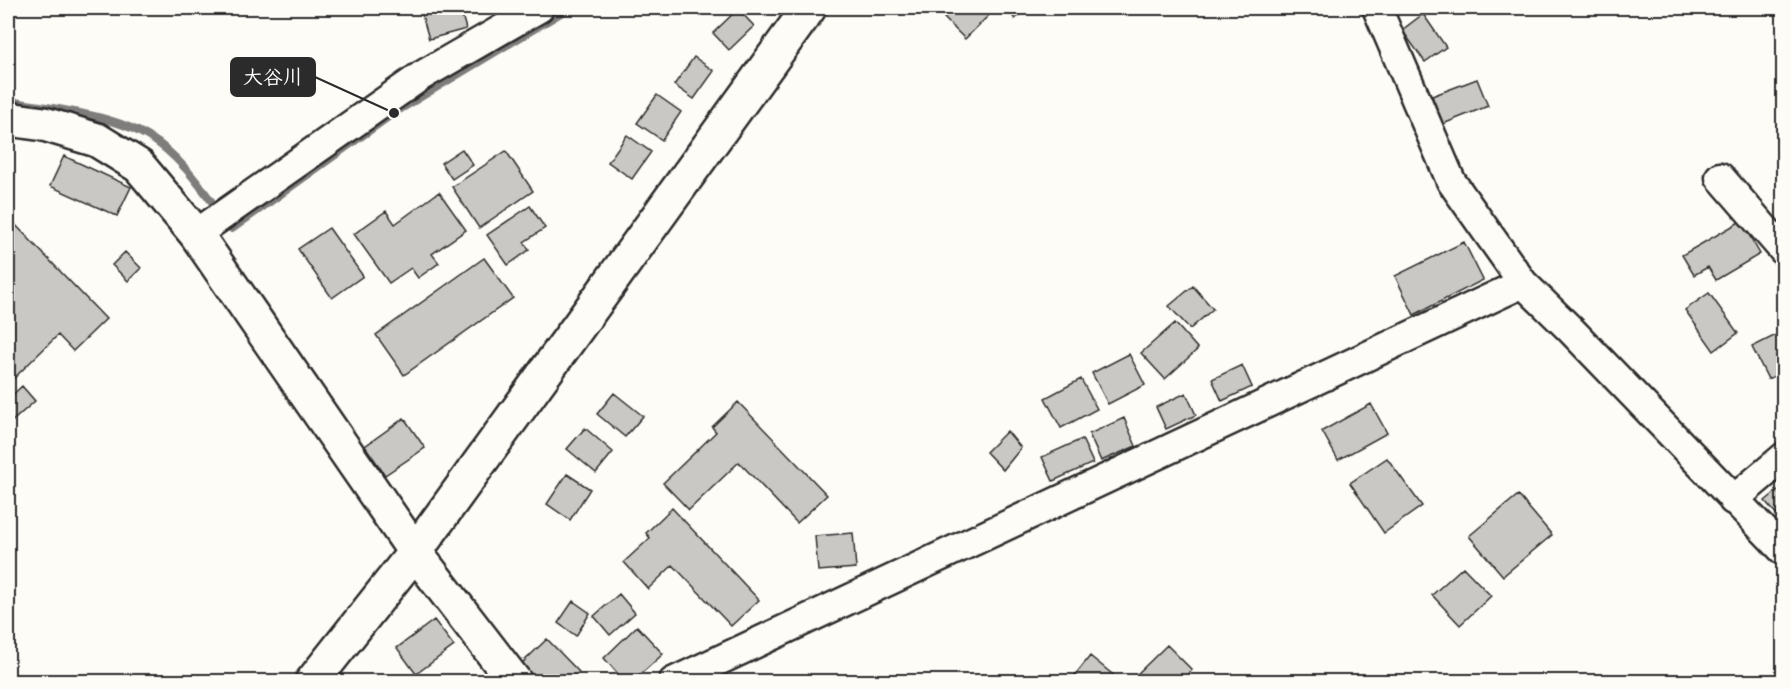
<svg xmlns="http://www.w3.org/2000/svg" width="1791" height="689" viewBox="0 0 1791 689" font-family="'Architects Daughter','Klee One',sans-serif">
  <style>
    .lines { fill: none; stroke-linecap: round; stroke-linejoin: round }
    .stream { stroke: #7e7d7b; stroke-width: 8 }
    .building { fill: #c9c8c4; stroke: #2b2b2b; stroke-width: 1.5 }
    .minor-casing { stroke: #2b2b2b; stroke-width: 33 }
    .tertiary-casing { stroke: #2b2b2b; stroke-width: 38 }
    .minor { stroke: #fdfcf7; stroke-width: 28 }
    .tertiary { stroke: #fdfcf7; stroke-width: 33 }
    .leader { fill: none; stroke: #2b2b2b; stroke-width: 2 }
    .callout-dot { fill: #2b2b2b; stroke: #fdfcf7; stroke-width: 2 }
    .callout { fill: #2b2b2b; stroke: #2b2b2b; stroke-width: 2 }
    .callout-label { font-size: 20px; text-anchor: middle; font-weight: bold; fill: #fff }
  </style>
  <rect width="100%" height="100%" fill="#fdfcf7"/>
  <filter id="ink" filterUnits="userSpaceOnUse"><feTurbulence type="fractalNoise" baseFrequency=".0167" numOctaves="2"/><feDisplacementMap in="SourceGraphic" scale="12" xChannelSelector="R" yChannelSelector="G"/><feConvolveMatrix kernelMatrix="1 2 1 2 8 2 1 2 1" color-interpolation-filters="sRGB"/></filter>
  <g filter="url(#ink)">
    <g class="lines">
      <path class="stream" d="M8,101C51,108 111,114 149,137C182,156 209,199 232,229L394,113L569,8"/>
    </g>
    <path class="building" d="M420,8H460L466,29L429,39Z
      M954,8H988L992,12L965,39L944,18Z
      M1006,8H1030L1015,19Z
      M738,9L754,26L729,50L713,33Z
      M1423,14L1446,47L1425,62L1402,30Z
      M694,57L714,71L694,99L674,85Z
      M1477,79L1488,106L1443,124L1432,96Z
      M657,95L681,112L662,140L637,123Z
      M627,135L651,152L632,179L608,162Z
      M462,149L473,165L452,179L441,163Z
      M506,151L533,191L479,228L452,187Z
      M64,156L131,187L117,216L50,186Z
      M439,192L466,230L432,254L439,263L418,278L411,268L389,283L354,234L386,211L395,224Z
      M530,206L545,228L524,242L529,250L508,265L487,235Z
      M9,218L106,319L73,351L58,335L8,384Z
      M1741,221L1760,254L1716,280L1708,267L1694,275L1682,255Z
      M329,228L363,276L332,298L298,249Z
      M1464,242L1483,280L1414,315L1395,276Z
      M125,252L141,268L128,281L112,265Z
      M484,258L513,298L404,375L376,335Z
      M1193,286L1213,309L1190,329L1169,306Z
      M1709,293L1738,333L1714,351L1685,310Z
      M1175,323L1198,349L1165,379L1141,353Z
      M1784,331V372L1768,379L1752,347Z
      M1129,354L1145,385L1108,404L1092,373Z
      M1242,365L1252,387L1222,401L1212,379Z
      M1081,379L1097,409L1061,428L1045,398Z
      M22,386L35,401L8,425V399Z
      M614,393L643,416L625,437L597,414Z
      M1186,393L1196,415L1166,429L1156,407Z
      M738,402L827,495L797,523L739,462L689,510L663,483L716,432L712,427Z
      M1371,404L1387,433L1338,460L1322,431Z
      M404,418L425,448L385,475L365,446Z
      M1124,418L1136,446L1101,461L1089,434Z
      M585,428L613,452L596,473L567,449Z
      M1007,431L1021,448L1003,470L986,452Z
      M1082,439L1093,463L1053,481L1042,457Z
      M1387,458L1422,506L1384,533L1350,483Z
      M567,474L590,489L570,520L547,504Z
      M1784,485V523L1765,501Z
      M1518,495L1552,535L1503,576L1469,536Z
      M672,508L759,600L731,626L673,565L648,589L624,562L650,538L646,533Z
      M853,533L856,568L818,571L815,536Z
      M1463,567L1491,596L1460,625L1432,595Z
      M619,594L635,613L610,635L594,616Z
      M573,601L590,613L576,636L558,623Z
      M434,620L454,646L416,674L397,648Z
      M637,626L663,654L632,682H625L604,658Z
      M547,639L579,672L569,682H535L519,666Z
      M1167,645L1192,670L1180,682H1129Z
      M1090,656L1122,682H1083L1075,675Z
      M1783,668L1784,682H1767Z"/>
    <g class="lines">
      <defs>
        <path id="minor" d="M1377,8L1451,181L1523,283L1571,330L1784,551
          M1720,177L1784,251
          M196,234L421,76L539,8
          M1733,500L1784,457
          M673,682L1523,283"/>
        <path id="tertiary" d="M8,119L44,124L97,140L139,166L196,234L415,552L515,682
          M312,682L415,552L809,8"/>
      </defs>
      <use href="#minor" class="minor-casing"/>
      <use href="#tertiary" class="tertiary-casing"/>
      <use href="#minor" class="minor"/>
      <use href="#tertiary" class="tertiary"/>
    </g>
  </g>
  <path class="leader" d="M394 113L315 77"/>
  <circle class="callout-dot" cx="394" cy="113" r="6"/>
  <rect class="callout" x="231" y="58" width="84" height="38" rx="6"/>
  <g class="callout-label">
    <text x="273" y="84">大谷川</text>
  </g>
  <rect width="1791" height="689" fill="none" stroke="#fdfcf7" stroke-width="30"/>
  <rect x="15" y="15" width="1761" height="659" fill="none" stroke="#2b2b2b" stroke-width="2" filter="url(#ink)"/>
</svg>
